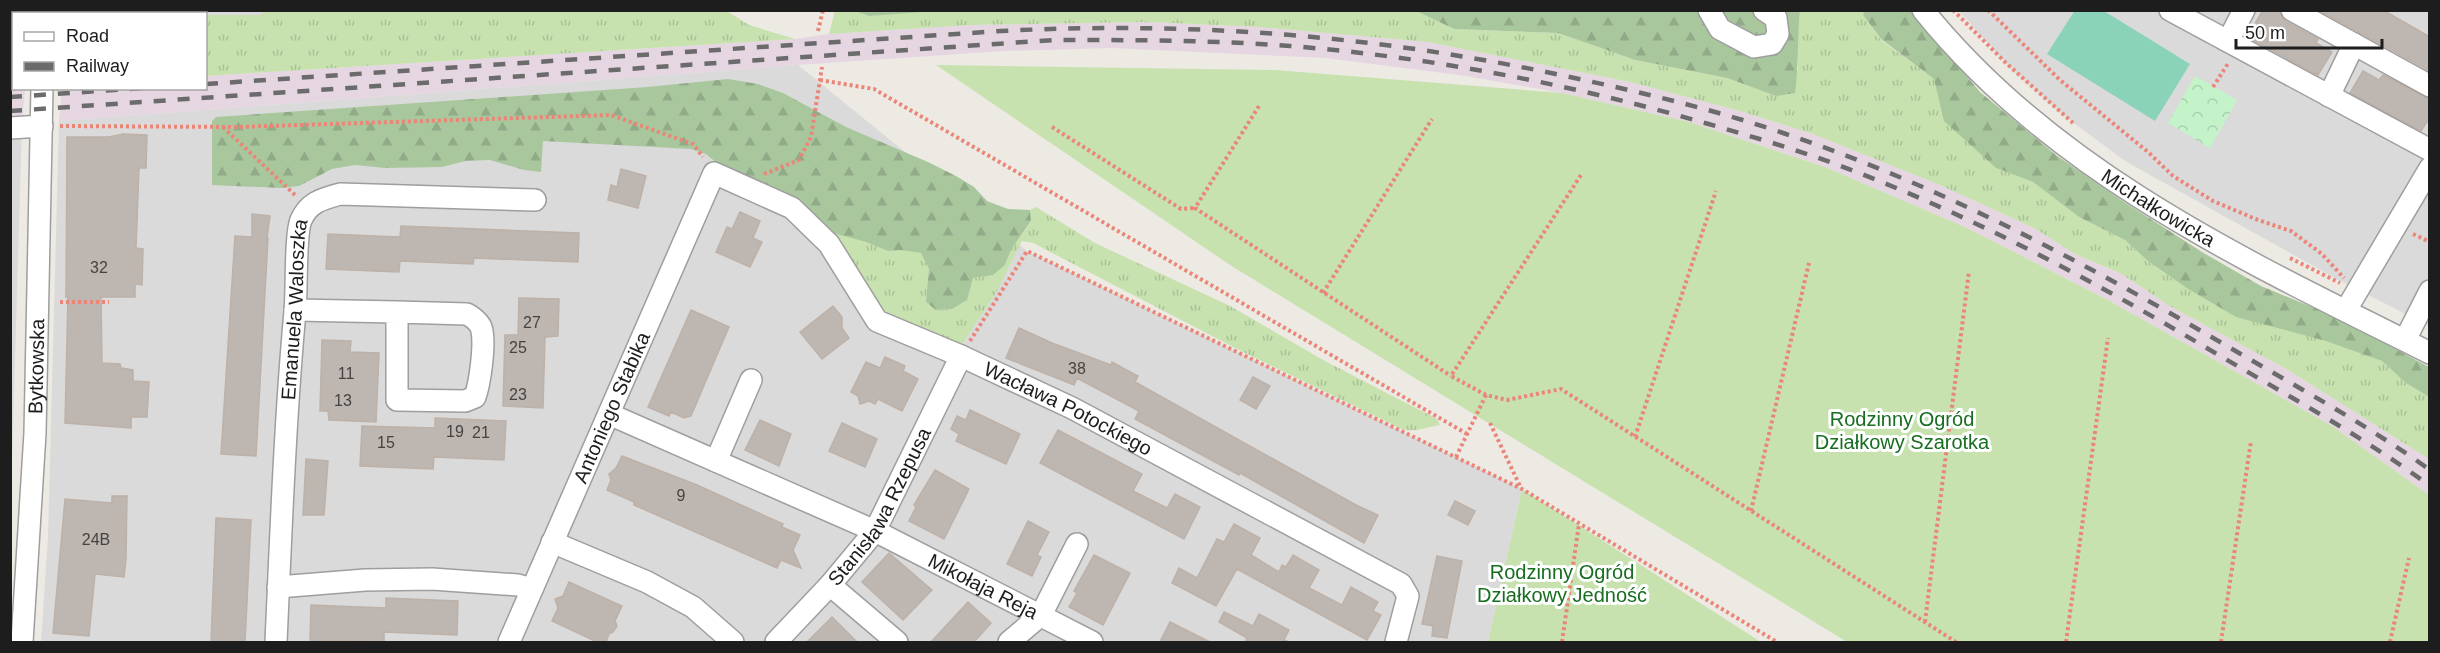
<svg xmlns="http://www.w3.org/2000/svg" width="2440" height="653" viewBox="0 0 2440 653" font-family="Arial,sans-serif">
  <style>
    .residential { fill: #dbdada }
    .industrial { fill: #e5d6e2 }
    .grass { fill: url(#grass-tufts) }
    .forest { fill: url(#forest-firs) }
    .park { fill: url(#park-crowns) }
    .garden { fill: #c7e2af }
    .pitch { fill: #8ad3b8 }
    .building { fill: #bdb6b1; stroke: #bdb1a8; stroke-width: 1.5 }
    .lines { fill: none; stroke-linecap: round; stroke-linejoin: round }
    .minor-casing { stroke: #9e9e9e; stroke-width: 24 }
    .path { stroke: #ea8578; stroke-width: 4; stroke-dasharray: 3 3; stroke-linecap: butt }
    .minor { stroke: #fff; stroke-width: 21 }
    .rail { stroke: #6b6b6b; stroke-width: 4.5; stroke-dasharray: 12 12; stroke-linecap: butt }
    .labels { text-anchor: middle; dominant-baseline: central; stroke-width: 6; stroke-linejoin: round; paint-order: stroke }
    .number-label { font-size: 16px; fill: #454342 }
    .street-label { font-size: 20px; fill: #1d1d1d; stroke: #fff }
    .park-label { font-size: 20px; fill: #176e20; stroke: #fff }
  </style>
  <defs>
    <pattern id="grass-tufts" width="24" height="20" patternUnits="userSpaceOnUse" patternTransform="scale(1.5)"><rect width="24" height="20" fill="#c7e2af"/><path d="M3 7l-1-3M5 7V3M7 7l1-3M15 17l-1-3M17 17v-4M19 17l1-3" fill="none" stroke="#aac196"/></pattern>
    <pattern id="forest-firs" width="22" height="20" patternUnits="userSpaceOnUse" patternTransform="scale(1.5)"><rect width="22" height="20" fill="#a9c79d"/><path d="M5 1l3.5 6h-7zM16 11l3.5 6h-7z" fill="#91aa87"/></pattern>
    <pattern id="park-crowns" width="20" height="18" patternUnits="userSpaceOnUse" patternTransform="scale(1.5)"><rect width="20" height="18" fill="#c5f3c9"/><path d="M2 6a3 3 0 1 1 6 0M12 15a3 3 0 1 1 6 0" fill="none" stroke="#a9d0ac"/></pattern>
  </defs>
  <rect width="100%" height="100%" fill="#edeae4"/>
  <path class="residential" d="M10,11H263V15L14,14V82H11Z
    M1959,11H2429V326L2335,278L2125,161L2059,112L2010,68Z
    M798,65L1027,251L1522,489L1488,642H41L48,536L59,121Z
    M22,123L11,496L10,124Z"/>
  <path class="industrial" d="M1149,22L1259,27L1428,42L1630,82L1740,111L1813,134L1940,185L2034,228L2075,254L2122,274L2168,305L2288,370L2429,459V495L2332,426L2106,299L1967,228L1825,167L1689,122L1562,93L1466,76L1326,58L1112,48L1003,51L798,65L59,121L62,89L206,88V76L795,39L829,34L971,25Z
    M25,89L22,123L11,124V90Z"/>
  <path class="grass" d="M725,10L749,25L795,39L206,76V15H262L263,10Z
    M835,10L854,11L869,16L925,10L1416,11L1454,29L1558,33L1635,60L1727,78L1776,96L1798,70L1797,42L1800,11H1864L1863,15L1881,40L1934,79L1996,168L2033,182L2079,217L2125,240L2148,261L2185,287L2382,361L2406,383L2429,397V459L2288,370L2168,305L2122,274L2075,254L2034,228L1940,185L1813,134L1740,111L1630,82L1428,42L1259,27L1149,22L971,25L829,34Z
    M1036,207L1095,243L1230,306L1325,361L1437,419L1440,425C1426,427 1416,433 1402,429L1237,349L1033,243L1022,241L996,293L959,349L884,311L875,302L829,232L866,242L888,251L901,250L921,253L929,269L926,302L936,310L952,309L967,300L973,278L993,275L1005,265L1011,250L1031,222L1030,210Z"/>
  <path class="forest" d="M191,11V13L70,14V11Z
    M854,11H937L869,16Z
    M1416,11H1800C1797,38 1799,66 1795,93L1776,96L1727,78L1635,60L1558,33L1454,29Z
    M1864,11H1912L1980,92L2056,155L2121,200L2202,252L2261,286L2336,317L2429,367V397L2406,383L2382,361L2326,341L2236,317L2185,287L2148,261L2125,240L2079,217L2033,182L1996,168L1944,121L1934,79L1881,39L1863,15Z
    M728,79L758,84L783,93L846,127L928,162L956,176L974,187L987,201L1008,209L1030,210L1031,221L1011,250L1005,265L993,275L973,278L967,300L952,309L936,310L926,302L929,269L921,253L901,250L888,251L866,242L829,232L791,202L744,174L718,164L706,154L691,149L543,141L541,172L524,170L490,160L465,161L442,167L385,168L355,165L332,169L299,186L282,188L212,185V121L216,117L647,87Z"/>
  <path class="park" d="M2195,76L2237,100L2210,148L2168,123Z"/>
  <path class="garden" d="M936,65L1275,70L1562,93L1689,122L1825,167L1967,228L2106,299L2332,426L2429,495V642H1847L1233,267Z
    M1522,489L1761,642H1488Z"/>
  <path class="pitch" d="M2075,10L2104,11L2190,64L2155,121L2047,54Z"/>
  <path class="building" d="M2263,10H2279L2285,21L2318,39L2316,43L2332,52L2318,75L2247,37Z
    M2319,10H2383L2430,37V71Z
    M2363,71L2379,80L2383,75L2430,99V117L2421,131L2350,93Z
    M123,134L147,135L146,168H139L136,248L143,249L142,285L135,284V297H101L102,363L120,364L121,368L133,370V381L149,382L147,417H131V428L65,423L68,297H66L67,137H109Z
    M621,169L646,176L638,208L608,200L611,185L617,187Z
    M740,212L760,221L753,238L762,242L750,267L716,252L727,227L732,229Z
    M252,214L270,216L267,238H268L256,456L221,454L235,236L252,237Z
    M401,226L579,233L578,262L474,258L473,264L400,261L399,272L326,269L328,234L400,237Z
    M519,298L559,299L558,336L545,337L543,408L503,406L505,335H518Z
    M833,306L842,317V328L849,338L822,359L800,332Z
    M691,310L729,327L691,416L684,418L671,412L669,416L648,407Z
    M1019,328L1052,343L1111,365L1112,362L1138,376L1135,382L1356,505L1378,515L1364,543L1240,473L1239,475L1135,419L1139,411L1077,378L1074,385L1006,358Z
    M322,340L351,341L350,352L379,353L376,422L329,420L328,411H320Z
    M885,357L905,366L903,371L918,379L902,411L878,399L875,404L869,401L860,404L858,396L851,392L866,362L880,368Z
    M1253,377L1270,386L1256,409L1240,400Z
    M970,410L1020,434L1006,464L956,441L959,434L951,429L957,416L966,420Z
    M435,418L506,421L504,460L434,457L433,469L360,466L362,426L435,428Z
    M760,420L791,434L779,466L745,450Z
    M842,423L877,439L865,467L829,451Z
    M1058,430L1142,474L1133,491L1167,508L1175,494L1200,507L1184,539L1040,463Z
    M622,456L697,485L783,524L782,527L800,535L793,550L801,568L781,560L777,568L634,505V502L607,490L611,480L609,474L616,468Z
    M306,459L328,461L324,515H303Z
    M935,470L969,489L944,539L909,521L916,507L914,505Z
    M112,496H127L126,559L124,577L95,574L89,636L53,633L65,499L112,503Z
    M1455,501L1475,511L1468,525L1448,515Z
    M216,518L251,520L245,642H211Z
    M1028,521L1049,532L1037,555L1041,557L1032,576L1007,564Z
    M1234,524L1260,538L1251,555L1279,572L1282,565L1286,567L1293,555L1319,570L1309,588L1342,605L1351,587L1378,602L1373,611L1381,615L1367,640L1237,569L1216,606L1172,583L1179,568L1197,578L1217,539L1224,542Z
    M889,553L932,590L903,620L862,582Z
    M1094,555L1130,573L1103,625L1069,607L1077,593L1074,591Z
    M1437,556L1462,561L1447,638L1432,636L1433,626L1422,624Z
    M569,582L622,606L615,621L617,626L613,632L609,634L606,642H597L552,621L558,608L555,599L563,596Z
    M386,598L458,601L457,635L384,632V642L310,640L311,605L386,608Z
    M968,602L991,623L974,642H931Z
    M1224,612L1253,626L1259,614L1289,630L1284,640L1289,642H1245L1247,638L1219,622Z
    M832,617L857,642H807Z
    M1170,622L1210,642H1160Z"/>
  <g class="lines">
    <defs>
      <g id="minor">
        <path d="M1709,10L1720,29L1754,47L1772,44L1778,34L1776,18L1764,10"/>
        <path id="s1" d="M1923,10C2054,173 2248,262 2430,353"/>
        <path d="M2170,10L2430,150"/>
        <path d="M2292,10L2430,86"/>
        <path d="M46,14V10"/>
        <path d="M2228,41L2244,10"/>
        <path d="M2329,96L2354,44"/>
        <path d="M10,128L42,126"/>
        <path d="M295,310L397,312V400L465,401L475,397C480,383 485,346 482,331C481,323 474,318 467,314L397,312"/>
        <path d="M2346,310L2430,168"/>
        <path d="M2405,340L2430,291"/>
        <path id="s2" d="M609,414L875,531L1092,642"/>
        <path d="M716,461L751,380"/>
        <path d="M552,542L647,582L693,607L733,642"/>
        <path d="M830,585L897,642"/>
        <path d="M278,587L365,580L432,579L518,585L532,589"/>
        <path id="s3" d="M22,642L35,433L42,88"/>
        <path id="s4" d="M276,642C281,532 285,421 295,311C297,292 295,234 301,220C309,202 322,199 340,194L535,200"/>
        <path id="s5" d="M509,642L714,173L792,208L829,244L877,321L961,356L1072,408L1401,584L1408,596L1396,642"/>
        <path id="s6" d="M776,642L830,585L875,531L961,356"/>
        <path d="M1009,642L1041,615L1077,544"/>
      </g>
    </defs>
    <use href="#minor" class="minor-casing"/>
    <path class="path" d="M1953,10L2006,63L2073,123
      M1988,10L2060,80L2148,152L2173,176L2213,201L2258,220L2291,231L2322,254L2344,278
      M818,31L823,10
      M820,80L874,89L1467,434
      M2213,87L2229,62
      M1259,106L1195,208L1451,376
      M60,126L237,127L611,115L693,144L703,157
      M223,127L295,195
      M1052,127L1181,209L1195,208
      M764,174L799,160L811,137L822,67
      M2413,234L2430,242
      M2290,258L2340,283
      M1323,293L1432,119
      M60,302H109
      M970,341L1027,251L1522,489L1777,642
      M1486,395L1451,376L1581,175
      M1490,423L1521,488
      M1635,437L1716,191
      M1456,457L1486,395L1507,400L1561,389L1956,642
      M1751,511L1809,263
      M1925,622L1969,271
      M1562,642L1579,524
      M2066,642L2108,338
      M2221,642L2251,441
      M2390,642L2409,558"/>
    <use href="#minor" class="minor"/>
    <path class="rail" d="M206,84L1001,31C1200,21 1384,36 1579,79C1649,94 1719,111 1786,134C1941,186 2087,264 2227,346C2295,386 2366,424 2430,470
      M10,97L144,88
      M10,111L1054,40C1132,40 1212,40 1290,46C1430,57 1570,84 1705,123C1757,138 1809,153 1859,173C1985,222 2106,288 2222,357C2292,398 2365,438 2430,486"/>
  </g>
  <g class="labels">
    <g class="number-label">
      <text x="99" y="267">32</text>
      <text x="532" y="322">27</text>
      <text x="518" y="347">25</text>
      <text x="1077" y="368">38</text>
      <text x="346" y="373">11</text>
      <text x="518" y="394">23</text>
      <text x="343" y="400">13</text>
      <text x="455" y="431">19</text>
      <text x="481" y="432">21</text>
      <text x="386" y="442">15</text>
      <text x="681" y="495">9</text>
      <text x="96" y="539">24B</text>
    </g>
    <g class="street-label">
      <text stroke="none"><textPath href="#s1" startOffset="309">Michałkowicka</textPath></text>
      <text stroke="none"><textPath href="#s4" startOffset="333">Emanuela Waloszka</textPath></text>
      <text stroke="none"><textPath href="#s3" startOffset="276">Bytkowska</textPath></text>
      <text stroke="none"><textPath href="#s5" startOffset="256">Antoniego Stabika</textPath></text>
      <text stroke="none"><textPath href="#s5" startOffset="950">Wacława Potockiego</textPath></text>
      <text stroke="none"><textPath href="#s6" startOffset="172">Stanisława Rzepusa</textPath></text>
      <text stroke="none"><textPath href="#s2" startOffset="412">Mikołaja Reja</textPath></text>
    </g>
    <g class="park-label">
      <text x="1902" y="419">Rodzinny Ogród<tspan x="1902" dy="23">Działkowy Szarotka</tspan></text>
      <text x="1562" y="572">Rodzinny Ogród<tspan x="1562" dy="23">Działkowy Jedność</tspan></text>
    </g>
  </g>
  <rect width="2440" height="653" fill="none" stroke="#1d1d1d" stroke-width="24"/>
  <rect x="12" y="12" width="195" height="78" fill="#ffffff" stroke="#a5a5a5" stroke-width="1.5"/>
  <rect x="24" y="32" width="30" height="9" fill="#ffffff" stroke="#a5a5a5" stroke-width="1.5"/>
  <text x="66" y="42" font-size="18" fill="#1d1d1d">Road</text>
  <rect x="24" y="62" width="30" height="9" fill="#6b6b6b" stroke="#a5a5a5" stroke-width="1.5"/>
  <text x="66" y="72" font-size="18" fill="#1d1d1d">Railway</text>
  <path d="M2236 39v9h146v-9" fill="none" stroke="#1d1d1d" stroke-width="3"/>
  <text x="2245" y="39" font-size="18" fill="#1d1d1d" stroke="#ffffff" stroke-width="4.5" paint-order="stroke">50 m</text>
</svg>
